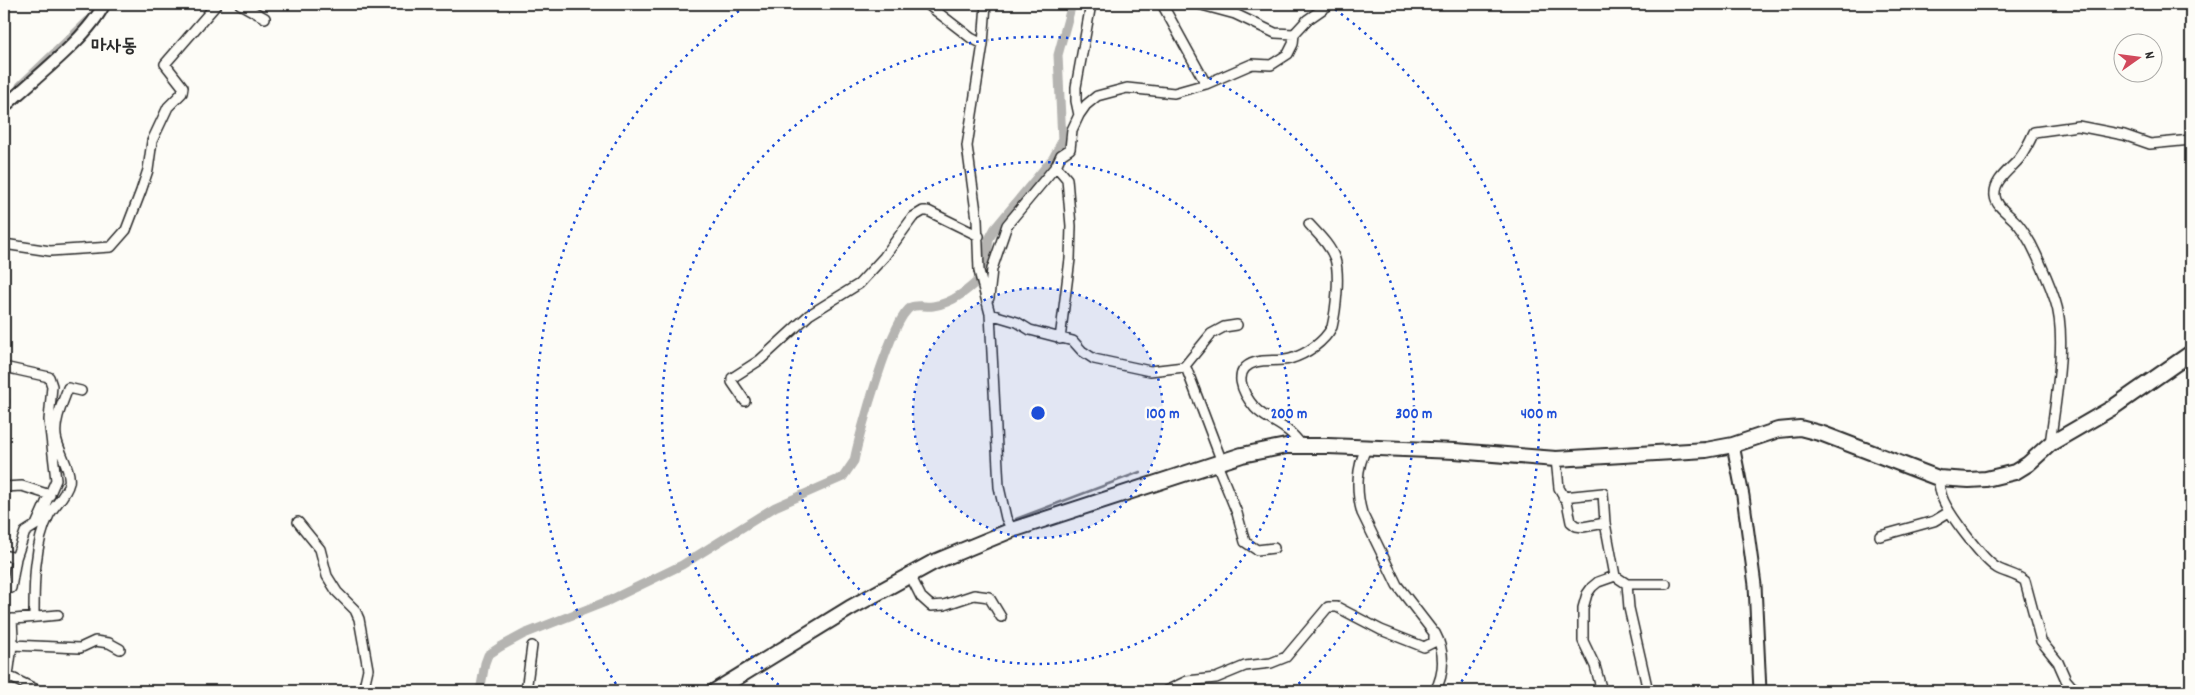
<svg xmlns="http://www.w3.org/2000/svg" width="2195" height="695" viewBox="0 0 2195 695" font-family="Dekko,'Poor Story',sans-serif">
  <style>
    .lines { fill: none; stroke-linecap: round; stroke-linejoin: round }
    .stream { stroke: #7e7d7b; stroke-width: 2.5 }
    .canal { stroke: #b5b4b1; stroke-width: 9 }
    .minor-casing { stroke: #2b2b2b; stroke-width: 12 }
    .tertiary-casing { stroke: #2b2b2b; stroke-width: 15 }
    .primary-casing { stroke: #2b2b2b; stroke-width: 18 }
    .minor { stroke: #fdfcf7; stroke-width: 9 }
    .tertiary { stroke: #fdfcf7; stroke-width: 11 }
    .primary { stroke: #fdfcf7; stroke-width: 14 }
    .ring { fill: none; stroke: #1d4ed8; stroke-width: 2.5; stroke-dasharray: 2.5 5 }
    .labels { text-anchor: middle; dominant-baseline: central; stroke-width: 5; stroke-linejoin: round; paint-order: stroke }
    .quarter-label { font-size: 19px; font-weight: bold; fill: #2b2b2b; stroke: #fdfcf7 }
    .centre { fill: #1d4ed8; stroke: #fdfcf7; stroke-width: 2.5 }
    .ring-label { font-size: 15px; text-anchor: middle; font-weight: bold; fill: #1d4ed8; stroke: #fdfcf7; stroke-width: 5; stroke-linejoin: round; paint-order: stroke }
  </style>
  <rect width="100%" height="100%" fill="#fdfcf7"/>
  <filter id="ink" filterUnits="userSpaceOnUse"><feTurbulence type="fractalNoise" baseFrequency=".02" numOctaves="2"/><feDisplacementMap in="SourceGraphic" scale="10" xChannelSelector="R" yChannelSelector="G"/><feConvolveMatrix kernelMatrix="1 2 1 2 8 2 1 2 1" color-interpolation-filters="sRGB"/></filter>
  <g filter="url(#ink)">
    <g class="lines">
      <path class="stream" d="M1063,134L1071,133
        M1016,519L1140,472
        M982,535L1001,526"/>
      <path class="canal" d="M20,86L88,21
        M478,691L481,686L485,663L488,655L500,647L524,634L608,601L682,565L775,507L843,477L854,461C859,435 891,319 911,307C917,304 926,307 933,306C954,303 970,288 985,274L989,239L995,228L1053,158L1062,141L1058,55L1072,4"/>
      <defs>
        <path id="minor" d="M240,4L265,18
          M927,4L971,38L983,44
          M986,4L983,44L967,146L977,219L979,271L990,314L999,487L1006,518L1012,530
          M1162,4L1206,84
          M1198,4L1235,14L1275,33L1294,34L1307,20L1330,4
          M1079,115L1076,101V87L1091,4
          M1056,166L1067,179L1071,226L1070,259L1060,339
          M4,244L50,251L111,247L126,230L141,191L148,170L152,141L168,107L182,93L183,87L165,64L217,4
          M989,298L992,269L1007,225L1056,166L1061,155L1070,149L1072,130L1079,115L1086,105L1097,96L1127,88L1174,93L1206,84L1252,64L1271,65L1288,54L1293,44L1294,34
          M990,314L1017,322L1030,330L1073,341L1082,351L1094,359L1150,371L1184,367L1211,334L1224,327L1237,325
          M4,367L49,377L52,386L49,420L56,480L36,525L25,532L16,558L11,588
          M1184,367L1187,370L1222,462
          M745,401L732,382V378L760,360L809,315L859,284L884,257L913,217L923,211H928L979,236
          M4,402V401
          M2050,444C2055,404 2068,337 2055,300C2050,285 2038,258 2031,244C2027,237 2022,228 2016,222C2009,214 1996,207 1995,196C1993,180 2011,169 2019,159C2025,151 2030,141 2034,132L2078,126L2124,135L2150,144L2191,140
          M1303,446C1298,441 1293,434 1287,430C1277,422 1263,417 1255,408C1243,394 1230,369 1256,362C1267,359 1279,362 1290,359C1307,354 1324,342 1332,327C1336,310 1340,275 1335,259C1330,245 1318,234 1309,224
          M1556,459L1559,488L1567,502L1571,522L1576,526L1583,527L1605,523
          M1217,464L1237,513L1245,542L1257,550L1274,548
          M1938,478C1939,484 1940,491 1942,497C1947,512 1983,560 1997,568C2006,573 2016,574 2025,581L2041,641L2058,662L2066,680L2072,687L2082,691
          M4,487L22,486L50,495
          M1563,497L1603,493L1605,523L1615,576L1627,584H1666
          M298,522L320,549L327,576L337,592L355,610L359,619L368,669L363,691
          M1880,536L1934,521L1949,512
          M4,555L16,558
          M910,575L921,597L931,606L944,605L974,595L989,597L1001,617
          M1627,584L1629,608L1648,691
          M34,617C34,585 34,544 49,515C55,504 66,496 69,483C72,470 57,449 56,436C54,420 63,402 68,388L81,391
          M12,619L13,638L8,676L39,691
          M4,620L58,615
          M1435,633C1445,651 1445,673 1435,691
          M12,645L80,648L95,641L109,643L120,649
          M526,691L532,646
          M1166,691L1187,681L1216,678L1245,666L1271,663L1286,657L1328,607H1337L1381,630L1424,647L1434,642V633L1397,585L1362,513C1356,492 1356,467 1367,447
          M1602,691L1595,666L1583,641V608L1587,594L1592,587L1598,582L1615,576
          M2180,691L2191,688"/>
        <path id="tertiary" d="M4,107C33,79 88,38 104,4
          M1733,445L1743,496L1755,585L1760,691"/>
        <path id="primary" d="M715,691L850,608L932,563L1012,530L1242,455L1286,446H1328L1455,451L1556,459L1706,450L1733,445L1778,430L1800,428L1823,434L1938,478L1969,480L1986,479L2015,472L2028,464L2050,444L2112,408L2191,353"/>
      </defs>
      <use href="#minor" class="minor-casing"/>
      <use href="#tertiary" class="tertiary-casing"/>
      <use href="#primary" class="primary-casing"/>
      <use href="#minor" class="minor"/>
      <use href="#tertiary" class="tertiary"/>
      <use href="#primary" class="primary"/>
    </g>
  </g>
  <circle cx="1038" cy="413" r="125" fill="#1d4ed8" fill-opacity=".12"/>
  <g class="ring">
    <circle cx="1038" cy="413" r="125"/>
    <circle cx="1038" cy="413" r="251"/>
    <path d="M784 690A376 376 0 1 1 1292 690"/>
    <path d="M620 690A501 501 0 0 1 747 5M1329 5A501 501 0 0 1 1456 690"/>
  </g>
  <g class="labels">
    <g class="quarter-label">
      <text x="114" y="47">마사동</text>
    </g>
  </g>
  <circle cx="1038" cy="413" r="8" class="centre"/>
  <g class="ring-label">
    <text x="1163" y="418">100 m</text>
    <text x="1289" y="418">200 m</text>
    <text x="1414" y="418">300 m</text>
    <text x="1539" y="418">400 m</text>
  </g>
  <rect width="2195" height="695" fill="none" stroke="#fdfcf7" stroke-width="20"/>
  <rect x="10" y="10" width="2175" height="675" fill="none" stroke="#2b2b2b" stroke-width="2" filter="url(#ink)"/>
  <g transform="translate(2138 58) rotate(76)"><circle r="24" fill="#fdfcf7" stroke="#a9a8a5"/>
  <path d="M0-4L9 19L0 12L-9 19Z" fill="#d1495b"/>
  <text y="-8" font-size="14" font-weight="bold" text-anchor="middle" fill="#2b2b2b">N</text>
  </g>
</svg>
